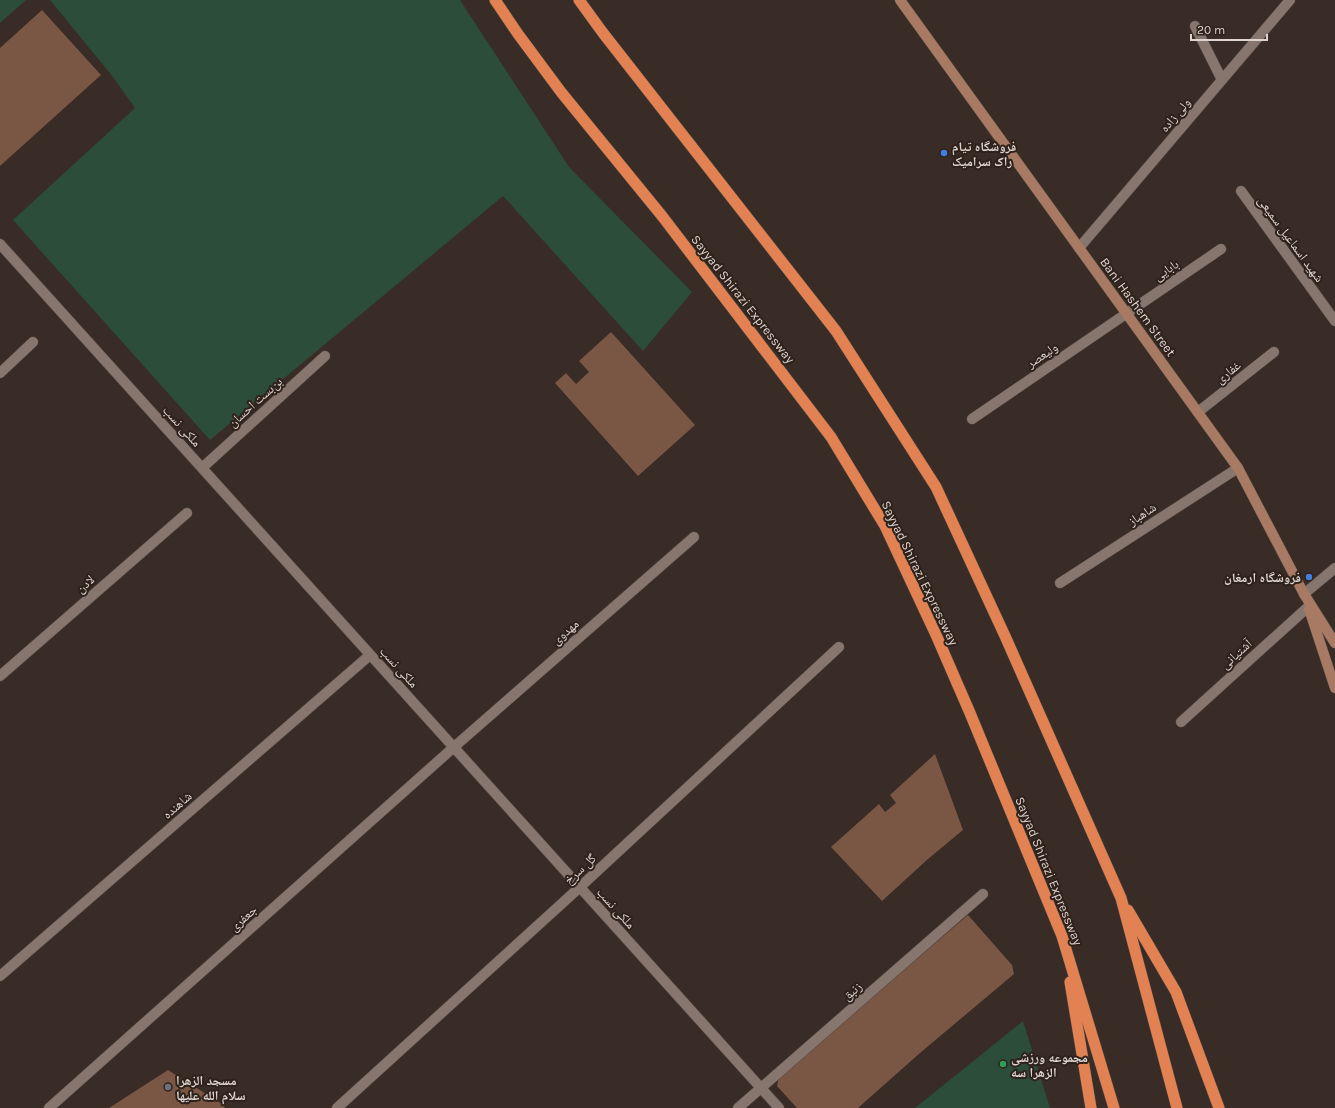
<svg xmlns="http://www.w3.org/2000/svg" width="1335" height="1108" viewBox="0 0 1335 1108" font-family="Karla,'Noto Naskh Arabic',sans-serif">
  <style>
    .green { fill: #2c4d3a }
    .building { fill: #7a5645 }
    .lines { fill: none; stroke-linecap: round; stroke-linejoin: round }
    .minor-casing { stroke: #554a44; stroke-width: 11 }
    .secondary-casing { stroke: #554a44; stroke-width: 11 }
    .trunk-casing { stroke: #554a44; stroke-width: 12 }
    .minor { stroke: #86766e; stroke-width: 10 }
    .secondary { stroke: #a87a64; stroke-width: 10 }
    .trunk { stroke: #e28253; stroke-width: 11 }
    .shop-dot { fill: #3f7fe0; stroke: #2f221b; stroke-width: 1.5 }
    .leisure-dot { fill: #2e9e5b; stroke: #2f221b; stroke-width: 1.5 }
    .worship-dot { fill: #6b7280; stroke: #2f221b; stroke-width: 1.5 }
    .labels { text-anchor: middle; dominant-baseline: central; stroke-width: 4; stroke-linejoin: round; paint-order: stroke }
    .street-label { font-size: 13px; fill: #ded4d0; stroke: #2f221b }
    .poi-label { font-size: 13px; font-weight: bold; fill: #ded4d0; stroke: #2f221b; text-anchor: start }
  </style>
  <rect width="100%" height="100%" fill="#392b25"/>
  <path class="green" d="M0,0H26L0,23Z
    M50,0H460L569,167L692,292L643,351L503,196L210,440L13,220L135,108L113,77Z
    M1023,1021L1050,1108H915Z"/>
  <path class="building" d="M42,10L101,75L0,166V48Z
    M611,332L695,425L638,476L555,383L566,373L576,384L589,372L579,361Z
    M935,754L963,830L928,859L882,901L831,847L879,804L885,812L896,803L890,795Z
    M968,915L1012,965L1014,974L920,1053L858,1108H797L777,1086L779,1076Z
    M168,1070L222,1104L225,1108H109Z"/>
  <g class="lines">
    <defs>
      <path id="minor" d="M1195,26L1222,80
        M1241,191L1335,321
        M0,244L779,1108
        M1079,248L1290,0
        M0,373L33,342
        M1198,412L1274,352
        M972,419L1221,249
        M202,468L325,356
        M1060,583L1238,468
        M1304,594L1335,568
        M0,676L187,513
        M1181,722L1308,607
        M0,976L370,655
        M49,1108L454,747L694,537
        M337,1108L580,887L839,647
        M738,1108L983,894"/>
      <path id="secondary" d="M900,0L1238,468L1304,594L1335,643
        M1309,609L1335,688"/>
      <path id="trunk" d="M495,0L518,34L561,92L662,216L831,437L885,526L937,637L970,713L1062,936L1114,1108
        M579,0L603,33L836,331L936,487L1005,636L1121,898L1177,1108
        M1128,910L1176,992L1219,1108
        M1070,982L1091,1108"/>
    </defs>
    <use href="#minor" class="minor-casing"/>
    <use href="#secondary" class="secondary-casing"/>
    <use href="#trunk" class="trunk-casing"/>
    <use href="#minor" class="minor"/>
    <use href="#secondary" class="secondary"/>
    <use href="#trunk" class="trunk"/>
  </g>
  <g class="shop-dot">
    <circle cx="944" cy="153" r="4"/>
    <circle cx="1309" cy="577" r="4"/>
  </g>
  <circle class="leisure-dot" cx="1003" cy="1064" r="4"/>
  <circle class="worship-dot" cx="168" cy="1087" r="4"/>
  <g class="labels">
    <g class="street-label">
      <text transform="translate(1175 115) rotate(-50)">ولی زاده</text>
      <text transform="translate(1291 239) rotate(54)">شهید اسماعیل سمیعی</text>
      <text transform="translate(1166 270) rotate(-34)">بابایی</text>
      <text transform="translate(743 299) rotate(52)">Sayyad Shirazi Expressway</text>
      <text transform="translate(1138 307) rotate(54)">Bani Hashem Street</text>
      <text transform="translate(1042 355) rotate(-34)">ولیعصر</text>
      <text transform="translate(1228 372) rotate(-38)">غفاری</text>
      <text transform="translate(255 402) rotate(-42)">بن‌بست احسان</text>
      <text transform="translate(182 426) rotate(48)">ملکی نسب</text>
      <text transform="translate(1142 514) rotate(-33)">شاهباز</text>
      <text transform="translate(920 573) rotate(64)">Sayyad Shirazi Expressway</text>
      <text transform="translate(85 584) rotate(-41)">لادن</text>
      <text transform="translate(565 632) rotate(-41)">مهدوی</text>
      <text transform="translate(1236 654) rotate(-42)">آشتیانی</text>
      <text transform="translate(399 667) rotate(48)">ملکی نسب</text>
      <text transform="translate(177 805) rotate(-41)">شاهنده</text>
      <text transform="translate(580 869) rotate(-43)">گل سرخ</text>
      <text transform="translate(1049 871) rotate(68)">Sayyad Shirazi Expressway</text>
      <text transform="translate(616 908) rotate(48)">ملکی نسب</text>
      <text transform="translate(243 918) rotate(-42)">جعفری</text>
      <text transform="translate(852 991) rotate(-41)">زنبق</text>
    </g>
    <g class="poi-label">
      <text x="952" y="146">فروشگاه تیام<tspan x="952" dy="15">راک سرامیک</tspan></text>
      <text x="1301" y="577" text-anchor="end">فروشگاه ارمغان</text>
      <text x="1011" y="1057">مجموعه ورزشی<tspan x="1011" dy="15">الزهرا سه</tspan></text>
      <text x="176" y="1080">مسجد الزهرا<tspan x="176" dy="15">سلام الله علیها</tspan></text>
    </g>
  </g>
  <path d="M1191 34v6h76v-6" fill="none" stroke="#ded4d0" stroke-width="2"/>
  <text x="1197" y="34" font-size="12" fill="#ded4d0" stroke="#2f221b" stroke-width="3" paint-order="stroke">20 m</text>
</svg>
